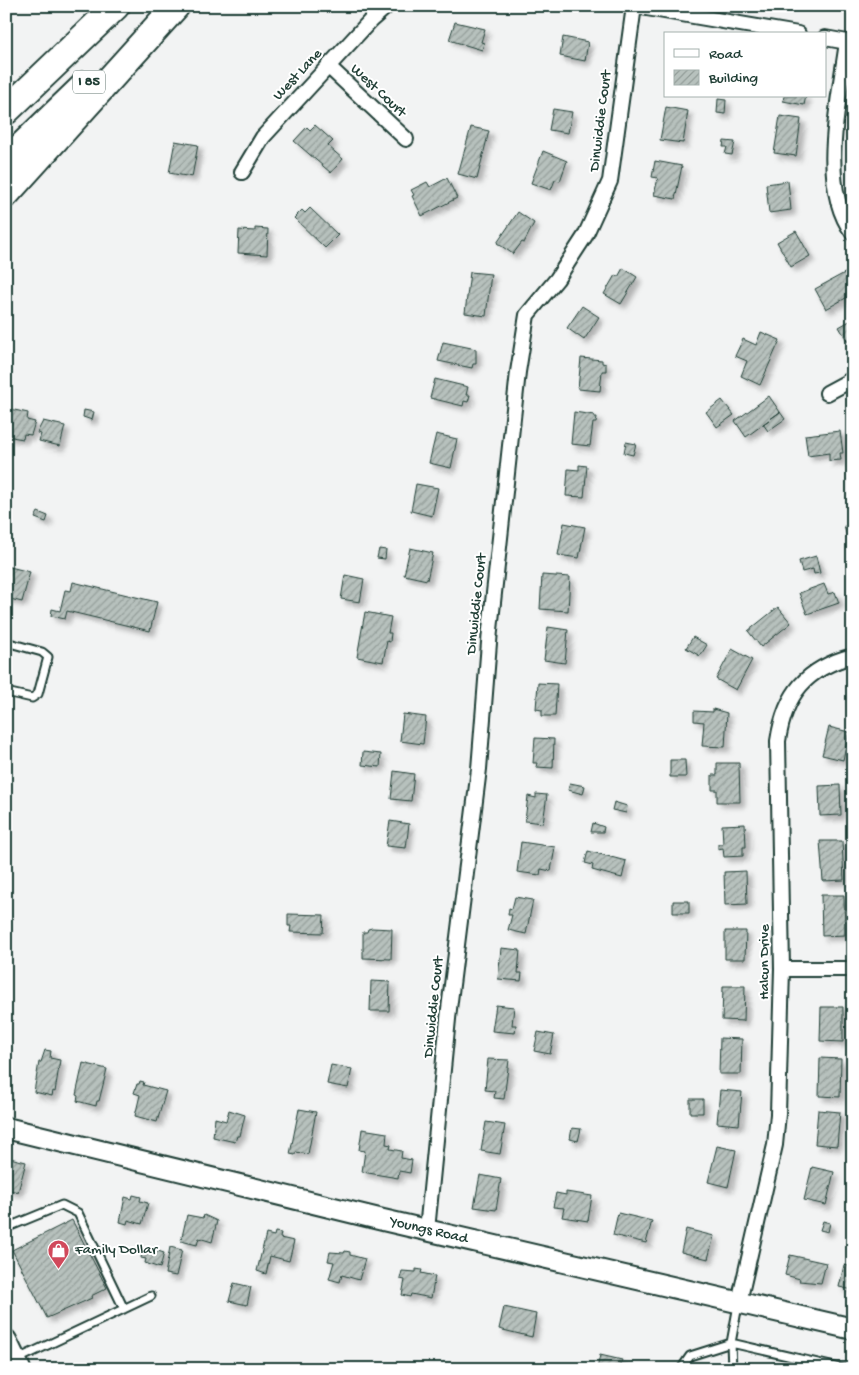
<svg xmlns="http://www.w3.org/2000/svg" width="859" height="1375" viewBox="0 0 859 1375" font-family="'Gochi Hand',sans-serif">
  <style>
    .building { fill: url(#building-hatch); stroke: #1f3d34; filter: url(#shadow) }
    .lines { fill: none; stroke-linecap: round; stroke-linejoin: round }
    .lane-casing { stroke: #1f3d34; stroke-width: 11 }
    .street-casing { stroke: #1f3d34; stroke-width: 18 }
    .secondary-casing { stroke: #1f3d34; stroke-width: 24 }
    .highway-casing { stroke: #1f3d34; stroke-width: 30 }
    .lane { stroke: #fff; stroke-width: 7 }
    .street { stroke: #fff; stroke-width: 14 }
    .secondary { stroke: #fff; stroke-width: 20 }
    .highway { stroke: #fff; stroke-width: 26 }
    .labels { text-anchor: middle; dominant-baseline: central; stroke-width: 4; stroke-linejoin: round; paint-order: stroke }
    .shield { fill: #fff; stroke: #627771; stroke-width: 1 }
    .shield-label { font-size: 14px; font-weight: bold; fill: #1f3d34 }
    .street-label { font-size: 15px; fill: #1f3d34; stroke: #fff }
    .poi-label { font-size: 15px; fill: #1f3d34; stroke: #fff; text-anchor: start }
  </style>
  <defs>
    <pattern id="building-hatch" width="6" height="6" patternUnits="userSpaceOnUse" patternTransform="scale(1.25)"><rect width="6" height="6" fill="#b7c1bd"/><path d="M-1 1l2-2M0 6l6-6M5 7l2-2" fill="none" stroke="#949e9a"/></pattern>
    <filter id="shadow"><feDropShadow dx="4.5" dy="4.5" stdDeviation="2.5" flood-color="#0004"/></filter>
  </defs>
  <rect width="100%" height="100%" fill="#f2f3f3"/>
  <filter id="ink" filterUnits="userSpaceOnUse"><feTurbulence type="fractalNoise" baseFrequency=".02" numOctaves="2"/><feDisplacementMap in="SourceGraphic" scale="10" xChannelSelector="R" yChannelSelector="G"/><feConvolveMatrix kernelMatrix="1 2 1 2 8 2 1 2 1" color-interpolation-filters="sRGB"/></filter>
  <g filter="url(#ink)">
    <path class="building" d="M455,22L485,29L481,42L484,43L482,50L449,40Z
      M563,37L588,42L585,61L560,56Z
      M784,96H806L804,105L783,101Z
      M718,99L726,100L725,114L717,113Z
      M666,107L688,111L683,143L660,140Z
      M553,109L572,112L568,133L549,130Z
      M780,116L801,119L796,156L774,153Z
      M315,125L333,141L328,146L343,159L331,173L294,141L307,127L310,130Z
      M471,127L489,131L477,179L458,174Z
      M175,141L198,145L192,177L169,173Z
      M724,141L735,142L732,155L725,154L727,147H723Z
      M543,151L567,161L560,181L555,180L551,190L531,183Z
      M655,161L682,166L675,199L654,195L658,178L652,177Z
      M447,178L457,198L422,216L412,196L414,195L411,190L427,182L430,187Z
      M788,181L791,210L769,213L766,184Z
      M310,208L338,235L325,248L294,218L302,210L305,213Z
      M518,212L534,223L524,243L522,242L513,254L497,243Z
      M255,228L268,229L267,255L238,253L239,230L255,231Z
      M796,231L810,256L791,267L777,242Z
      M623,268L637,277L621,304L604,294L615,275L618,277Z
      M852,269L853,294L826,309L815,289Z
      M470,272L491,274L486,316L465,313Z
      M582,306L599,317L584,340L567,328Z
      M853,319V339L848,342L839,327Z
      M761,332L780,340L760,385L741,376L747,361L735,356L743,339L756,345Z
      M443,342L476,349V364H473L472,368L438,361Z
      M581,358L602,360V363L606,364V371H602L600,391L578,389Z
      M435,379L468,387L466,395H470L468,402L464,401L463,406L430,398Z
      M769,396L780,412L746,437L735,421Z
      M722,400L734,415L717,427L706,412Z
      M10,409L28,413L27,420L35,422L31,435L24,434L23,439L6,436V420H8Z
      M84,410L94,412L92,420L83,417Z
      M574,412L594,415V417H597L596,423H593L590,446L571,444Z
      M780,412L785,419L768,431L763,424Z
      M43,421L65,426L60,446L39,441L41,434L37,433Z
      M840,431L843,453H840L841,460L829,461V453L808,456L805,435Z
      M436,434L457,439L451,468L429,463Z
      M626,442L636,444L633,455L624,453Z
      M579,465L587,466L584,497L566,496L568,469L579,470Z
      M416,484L438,488L432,516L411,511Z
      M38,512L48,516L46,522L35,518Z
      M564,523L585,527L579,558L558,555Z
      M853,523V539L848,540L844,526Z
      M410,548L433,553L427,580L404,575Z
      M379,549L386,550L385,559L377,558Z
      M816,556L820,573L814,574L813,569L802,572L799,561Z
      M6,566L30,572L22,602L6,598Z
      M345,575L364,579L360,602L341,599Z
      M542,575L570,577L568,611L540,609Z
      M73,582L157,602L150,631L67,611L65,619L51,616L52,609L60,611L65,590L71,591Z
      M824,584L828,594L835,592L839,603L807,614L799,593Z
      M778,607L791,623L761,647L748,631Z
      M365,612L391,617L388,633H391L390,642L387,641L383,662L357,657Z
      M548,627L568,630L565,663L544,660Z
      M693,637L707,645L700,656L686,648Z
      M732,649L752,660L736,690L716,679Z
      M538,683L557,684L555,716H542V710L536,709Z
      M713,709L727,713L725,747L702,746L704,722L694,721V711L713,712Z
      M403,714L426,717L423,744L400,741Z
      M829,727L849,732L843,760L822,755Z
      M535,738L554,739L553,768L536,767L537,763H533Z
      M363,752L381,754L380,767L362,765Z
      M670,760H685L686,777H670Z
      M717,763H739L740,802H717V790H712V775H717Z
      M394,771L414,774L411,801L391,799Z
      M570,783L585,786L583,794L568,790Z
      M840,785L841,815L820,816L819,786Z
      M536,794L547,795L543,823L525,821L528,796L536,798Z
      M614,802L627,806L626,813L612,810Z
      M390,821L409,824L406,848L386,846Z
      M593,823L604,827L603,832H591Z
      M745,824L746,847H743V856L724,857L723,848L718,849V844H723L722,825Z
      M820,841H842L844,880L823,881Z
      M521,842L555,847L551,871L541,869L540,875L517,872Z
      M588,851L626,861L622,878L592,870L593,865L585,863Z
      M746,871L747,904L725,905L724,872Z
      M821,895H844L845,935L822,936Z
      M515,897L533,900L526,934L508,930L512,915H508L509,908L512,909Z
      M673,901H689V913H673Z
      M288,914L324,915L323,933L290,932L291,926H288Z
      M372,928L392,929L391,959L363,958V932H367L368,929Z
      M725,931H746L745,959H725Z
      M501,948L520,950L518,973H522L521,981L498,979Z
      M371,981L390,982L389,1011H370Z
      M723,986H745L744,1021L722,1020Z
      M496,1005L514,1007L512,1025H516L515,1033L492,1031Z
      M821,1007H843V1042L820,1041Z
      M538,1032L554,1035L550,1054L534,1051Z
      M720,1038L742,1039L741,1074H719Z
      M45,1050L51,1051L50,1058L60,1060L55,1092L53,1091L52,1096L34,1092L39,1062H41Z
      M820,1058L841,1059L840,1097L819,1096Z
      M488,1059L509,1060L504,1099L494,1098L495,1091L485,1090Z
      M83,1063L107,1069L99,1101H97L96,1106L77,1101L78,1096L76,1095Z
      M331,1065L352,1069L348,1088L327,1084Z
      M140,1081L144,1082L143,1085L166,1091L157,1122L135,1116L140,1095L134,1093L137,1084H139Z
      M720,1090L742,1092L739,1125L717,1123Z
      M690,1099H703V1113H690Z
      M299,1109L316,1112L308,1154L296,1152L295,1155L290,1154Z
      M229,1110L245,1115L240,1136H237L235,1142L213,1137L215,1118L226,1121Z
      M818,1110L840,1112L837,1146L815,1144Z
      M486,1122L505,1125L500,1154L481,1151Z
      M572,1128L581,1129L578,1141L570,1139Z
      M362,1129L387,1133L386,1144L391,1145L390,1149L402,1151L401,1158L412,1160L410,1173L399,1171L398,1178L362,1172L365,1151L359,1150Z
      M717,1146L736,1150L728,1187L708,1182Z
      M6,1157L26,1162L18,1192L6,1189Z
      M812,1167L834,1172L826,1205L804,1200Z
      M480,1175L501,1179L496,1210L474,1207Z
      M566,1192L592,1196L588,1221L562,1217L564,1208L553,1207L556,1193L566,1195Z
      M133,1195L141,1197L140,1201L148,1203L142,1224L128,1220L127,1224L120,1222L125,1197L132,1199Z
      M618,1213L652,1221L646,1243L613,1235Z
      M187,1215L203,1218L204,1215L217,1221L212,1242L199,1238L197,1245L181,1241Z
      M72,1220L107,1288L91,1296L92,1298L47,1318L12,1250Z
      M823,1221L830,1223L828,1232L820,1230Z
      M686,1229L714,1236L708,1259L681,1252Z
      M275,1232L281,1233L280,1238L294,1241L289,1261L270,1256L266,1274L257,1271L266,1234L274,1236Z
      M170,1247L182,1250L176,1276L165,1274Z
      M149,1248L164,1253L160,1268L145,1263L146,1259L141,1258L142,1252L148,1254Z
      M345,1251L350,1252V1255L365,1259L359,1280L342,1275L340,1282L329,1279L334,1262L328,1261L330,1252L344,1253Z
      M790,1255L826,1263L821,1283L799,1281L800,1279L785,1275Z
      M844,1265L853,1267V1290L839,1287Z
      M416,1269L422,1270L421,1273L435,1276L431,1298L411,1294L410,1297L402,1295L405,1280L400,1279L402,1271L416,1272Z
      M234,1283L251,1287L247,1305L229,1301Z
      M504,1307L536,1314L532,1337L499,1329Z
      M600,1355L622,1360L620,1369H597Z"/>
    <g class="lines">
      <defs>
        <path id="lane" d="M6,642L42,652L48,657L38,694L32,698L6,692
          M6,1228L62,1205L78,1213L124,1309
          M738,1305L731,1343L844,1369
          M18,1359L151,1296
          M681,1369L690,1356L731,1343L732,1369"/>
        <path id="street" d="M635,6L798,34
          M825,38L853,43
          M847,42C840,97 817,186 853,233
          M328,66L406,139
          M242,172L263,137L371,20L387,6
          M827,393L853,379
          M782,969H853
          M427,1230L449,1009L479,769L490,630L518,372L527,315L557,279L585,236L610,181L634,6
          M739,1302L775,1145L778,1114L782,969L778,741C785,694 806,668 853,656"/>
        <g id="secondary">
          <path id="s1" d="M6,1128L383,1220L853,1329"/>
          <path d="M6,1340L20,1369"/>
        </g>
        <path id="highway" d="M6,111L116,6
          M6,161L85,85
          M6,194L176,6"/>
      </defs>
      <use href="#lane" class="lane-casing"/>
      <use href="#street" class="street-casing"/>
      <use href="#secondary" class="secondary-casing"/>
      <use href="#highway" class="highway-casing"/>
      <use href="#lane" class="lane"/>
      <use href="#street" class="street"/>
      <use href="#secondary" class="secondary"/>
      <use href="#highway" class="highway"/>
    </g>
  </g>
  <defs>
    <symbol id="shop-pin" viewBox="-11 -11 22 30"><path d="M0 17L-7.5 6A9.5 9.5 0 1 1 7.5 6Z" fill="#d1495b" stroke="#fff"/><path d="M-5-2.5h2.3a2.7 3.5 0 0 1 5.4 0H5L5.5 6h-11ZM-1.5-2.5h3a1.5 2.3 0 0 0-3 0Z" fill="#fff"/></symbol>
  </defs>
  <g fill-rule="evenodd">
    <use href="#shop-pin" x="46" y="1238" width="25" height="34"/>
  </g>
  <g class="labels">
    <rect class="shield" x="73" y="70.5" width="32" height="23" rx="4"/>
    <g class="shield-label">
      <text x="89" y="82">I 85</text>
    </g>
    <g class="street-label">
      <text transform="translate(298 75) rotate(-47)">West Lane</text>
      <text transform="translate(378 91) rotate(43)">West Court</text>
      <text transform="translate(601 121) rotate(-83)">Dinwiddie Court</text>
      <text transform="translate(477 604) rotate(-84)">Dinwiddie Court</text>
      <text transform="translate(765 962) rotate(-90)">Halcun Drive</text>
      <text transform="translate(434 1007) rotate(-84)">Dinwiddie Court</text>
      <text stroke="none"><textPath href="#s1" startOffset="435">Youngs Road</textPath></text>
    </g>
    <g class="poi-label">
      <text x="75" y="1250">Family Dollar</text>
    </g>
  </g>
  <rect width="859" height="1375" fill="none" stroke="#fff" stroke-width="25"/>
  <rect x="12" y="12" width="834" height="1350" fill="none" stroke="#1f3d34" stroke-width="2" filter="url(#ink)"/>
  <rect x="664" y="32" width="162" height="65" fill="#ffffff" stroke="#a5b1ae"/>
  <rect x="674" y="49" width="25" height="8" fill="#ffffff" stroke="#a5b1ae"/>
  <text x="709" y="58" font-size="15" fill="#1f3d34">Road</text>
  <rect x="674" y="70" width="25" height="15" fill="url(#building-hatch)" stroke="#a5b1ae"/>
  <text x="709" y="82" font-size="15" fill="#1f3d34">Building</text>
</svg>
